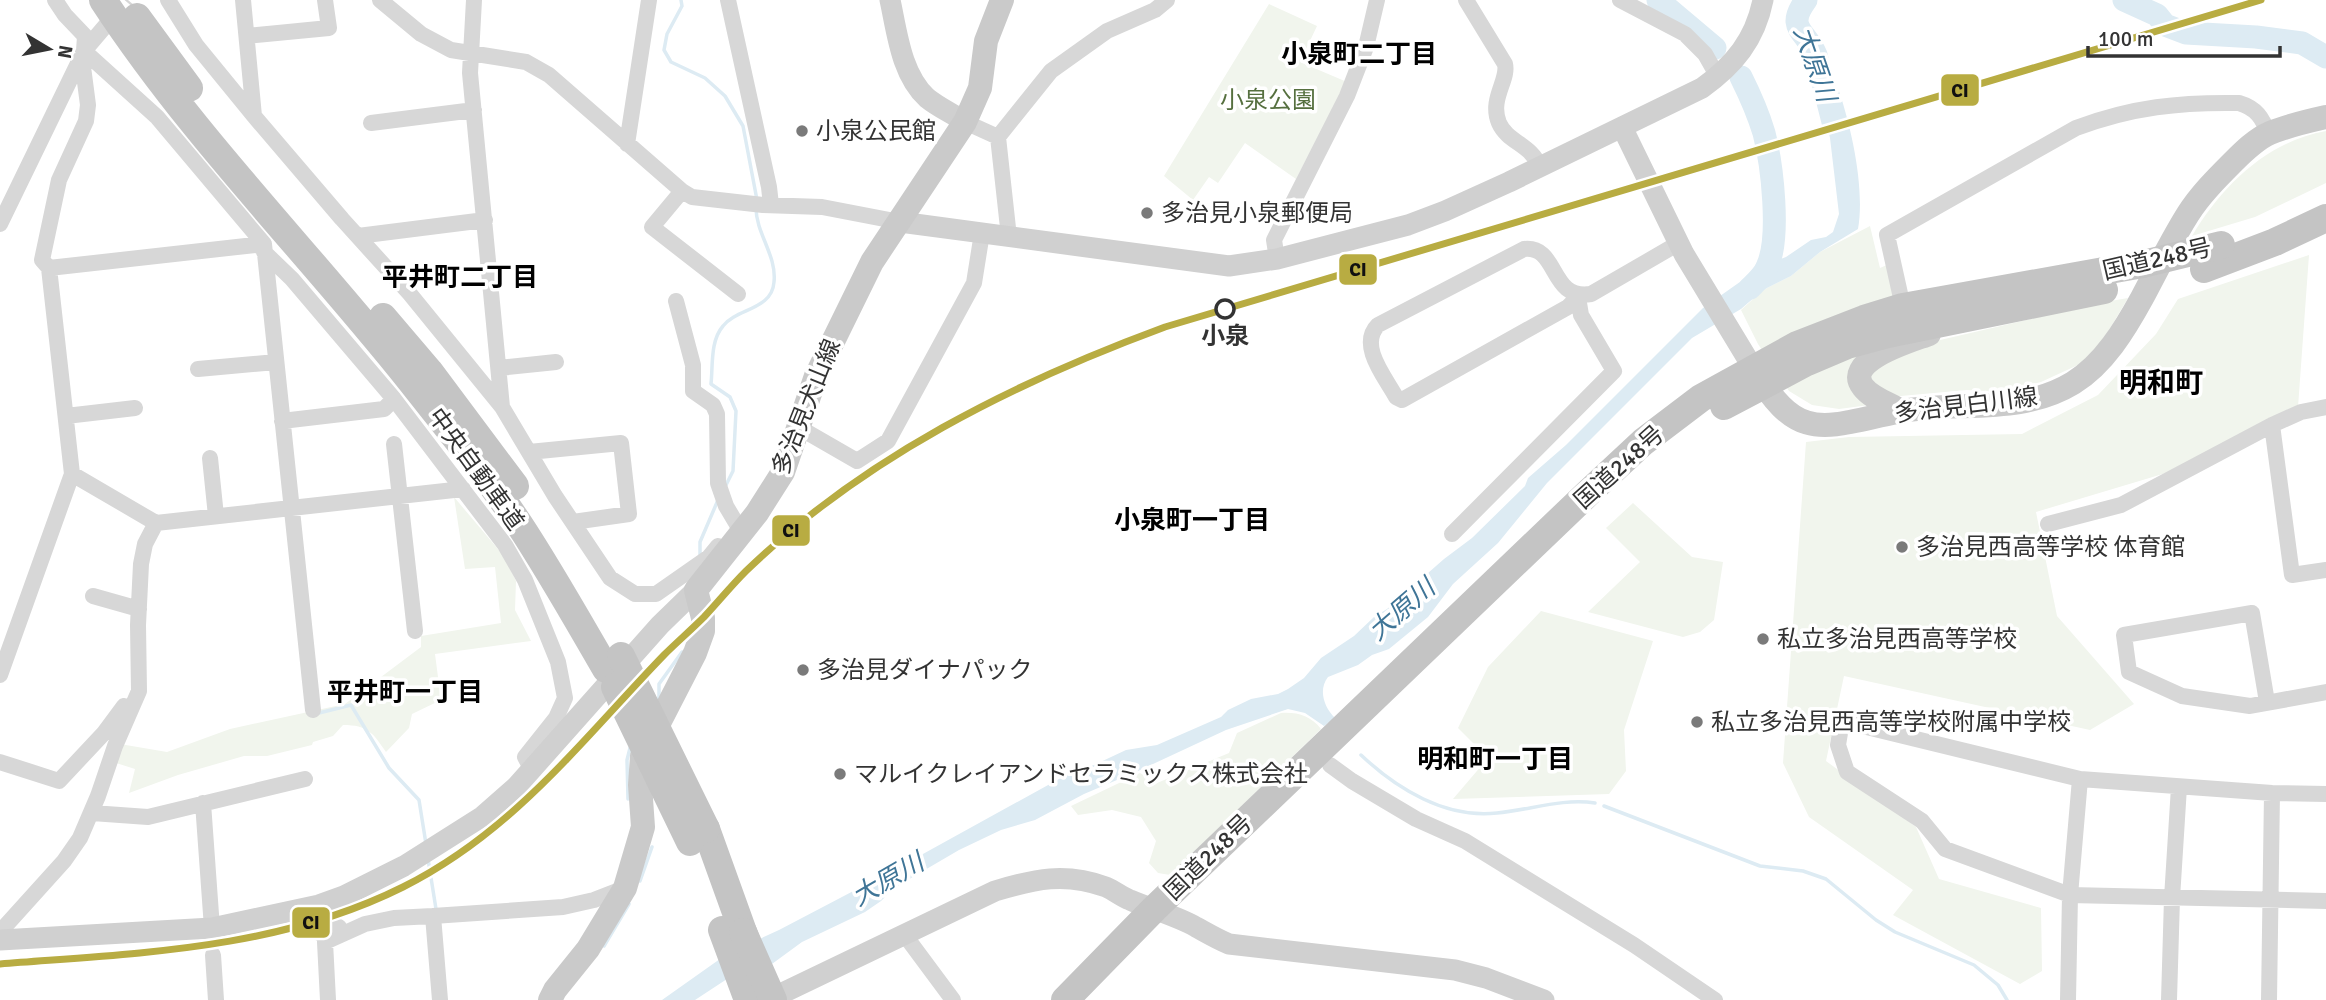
<svg xmlns="http://www.w3.org/2000/svg" width="2326" height="1000" viewBox="0 0 2326 1000" font-family="Signika,'Noto Sans JP',sans-serif">
  <style>
    .green { fill: #f1f5ed }
    .water { fill: #ddebf3 }
    .lines { fill: none; stroke-linecap: round; stroke-linejoin: round }
    .stream { stroke: #ddebf3; stroke-width: 3.5 }
    .river { stroke: #ddebf3; stroke-width: 23 }
    .street-tunnel { stroke: #d6d6d6; stroke-width: 16; stroke-dasharray: 16 8; stroke-linecap: butt }
    .street { stroke: #d7d7d7; stroke-width: 16 }
    .secondary { stroke: #d0d0d0; stroke-width: 21 }
    .primary { stroke: #cacaca; stroke-width: 24 }
    .highway { stroke: #c4c4c4; stroke-width: 28 }
    .highway-bridge { stroke: #c4c4c4; stroke-width: 28 }
    .rail-1-casing { stroke: #fff; stroke-width: 12 }
    .rail-1 { stroke: #b8ac42; stroke-width: 7 }
    .poi-dot { fill: #7a7a7a; stroke: #fff; stroke-width: 2.5 }
    .stop-dot { fill: #fff; stroke: #333; stroke-width: 3.5 }
    .labels { text-anchor: middle; dominant-baseline: central; stroke-width: 7; stroke-linejoin: round; paint-order: stroke }
    .park-label { font-size: 24px; fill: #56703f; stroke: #fff }
    .poi-label { font-size: 24px; fill: #333; stroke: #fff; text-anchor: start }
    .street-label { font-size: 24px; fill: #333; stroke: #fff }
    .stop-label { font-size: 24px; font-weight: bold; fill: #333; stroke: #fff }
    .neighbourhood-label { font-size: 26px; font-weight: bold; fill: #000; stroke: #fff }
    .water-label { font-size: 26px; font-style: italic; fill: #3f7597; stroke: #fff }
    .quarter-label { font-size: 28px; font-weight: bold; fill: #000; stroke: #fff }
    .line-badge { stroke: #fff; stroke-width: 2.5 }
    .pale-badge-label { font-size: 19px; text-anchor: middle; font-weight: bold; fill: #111 }
  </style>
  <rect width="100%" height="100%" fill="#fff"/>
  <path class="green" d="M1269,4L1317,26L1300,62L1347,82L1296,179L1245,143L1218,183L1209,177L1193,200L1164,176Z
    M2326,131V183L2255,217L2192,236C2222,186 2266,142 2326,131Z
    M1870,226L1880,268L1889,264L1910,347L2099,303L2128,298L2099,347L2078,365L2041,382L2003,392L1967,390L1901,396L1869,405L1839,409L1812,405L1789,391L1758,344L1741,310L1763,290L1791,276L1820,252Z
    M2309,255L2298,407L2176,470L2036,512L2057,616L2134,704L2090,730L1844,676L1826,761L1916,827L1939,879L2041,908L2042,971L2020,984L1893,915L1913,890L1809,817L1783,763L1806,442L1849,437L2022,434L2098,395L2156,334L2178,299Z
    M454,497L503,555L516,581L515,610L531,641L435,654L441,700L412,714L409,728L386,752C373,733 368,725 343,725L333,736L313,742L312,745L267,756H244L178,775L129,793L135,769L113,762L120,744L167,752L230,729L345,704L421,647V636L501,623L495,567L465,569Z
    M1633,503L1692,557L1723,562L1714,620L1700,632L1683,637L1588,612L1640,562L1606,528Z
    M1541,611L1653,641L1624,730L1626,771L1609,794L1453,799L1488,758L1458,728L1488,667Z
    M1281,713C1298,712 1311,716 1321,729L1170,875L1158,873L1149,863L1156,841L1141,817L1112,810L1078,815L1071,806L1140,773L1157,783L1229,753L1237,733Z"/>
  <path class="water" d="M1839,91C1852,130 1865,189 1858,229L1820,252L1791,276L1763,290L1741,309L1692,338L1547,483L1498,543L1453,584L1428,617L1389,649L1372,655L1358,665L1328,677C1318,690 1324,707 1335,718L1324,726L1305,713L1288,709L1226,730L1138,771L1084,794L1035,820L1001,830L959,850L894,888L881,901L865,912L802,942L757,975L727,979L695,1000H662L727,954L779,930L903,865L1068,774L1094,765L1126,750L1157,745L1221,717L1228,710L1251,699L1278,694L1288,689L1304,678L1321,658L1354,636L1374,617L1387,609L1444,559L1472,538L1525,486L1528,478L1566,445L1703,308L1764,265L1786,257L1811,240L1826,237L1833,232L1839,214L1830,138L1820,96Z"/>
  <g class="lines">
    <path class="stream" d="M681,0L682,6L667,34L664,50L671,62L705,78L725,96L743,126L757,200
      M725,487L733,471L736,411L730,397L711,384C713,366 710,341 723,326C737,308 772,310 774,282C777,256 756,233 756,208
      M700,556V542L718,500
      M656,701L659,697V684L682,652
      M319,713L351,705L389,768L419,800L426,844
      M1361,755C1397,789 1446,819 1497,813C1530,810 1562,798 1595,803
      M628,799L627,760L630,748
      M1604,806L1760,866L1803,871L1826,879L1876,920L1895,932L1974,965L1998,985L2007,1000
      M428,859L436,909
      M640,881L652,847
      M604,946L629,904"/>
    <path class="river" d="M1658,0L1715,48
      M1806,0C1785,29 1806,30 1816,55L1833,122
      M2124,0L2157,15L2165,25L2186,33L2256,37L2302,43L2326,57
      M1741,77C1750,95 1758,113 1764,133C1772,164 1781,238 1767,267C1764,275 1756,282 1750,288"/>
    <path class="street-tunnel" d="M111,20L128,0"/>
    <path class="street" d="M168,0L196,45L254,116L342,219L410,294L502,407L555,496L610,578L635,594H656L709,557L718,546
      M243,0L254,116
      M380,0L421,34L451,50L526,62L549,75L682,191L692,197L763,205L822,207L900,222
      M474,0L470,73L502,407
      M728,0L769,187L771,205
      M1466,0L1505,64C1509,80 1489,99 1499,123C1508,143 1531,144 1540,167
      M1620,0L1685,34L1705,54L1718,77
      M247,36L329,28L325,0
      M84,51L157,117L264,244L313,710
      M84,51L107,24
      M965,122L998,137L1051,71L1107,31L1155,10L1167,0
      M371,123L474,110
      M998,137L1009,237
      M627,144L649,0
      M682,191L652,227L738,294
      M0,224L84,51L85,36L65,15L55,0
      M358,236L485,220
      M264,252L292,279L394,399L505,545L525,580L558,662L565,698L556,718L525,757L532,770
      M1277,259L1274,240L1347,96L1366,47L1377,0
      M49,268L264,244
      M1578,297L1568,307L1402,400L1396,397C1385,377 1358,345 1378,325L1524,249C1559,245 1549,301 1591,294L1679,243
      M676,301L693,365V391L713,405L717,414L718,483L726,506L742,533
      M1903,307L1887,235L2076,128C2132,107 2180,102 2239,103C2256,108 2263,118 2268,134
      M499,368L556,362
      M198,369L276,362
      M66,416L135,408
      M282,421L384,409L394,399
      M2272,425L2292,575L2326,570
      M798,427L857,461L888,441L974,283L982,233
      M394,444L415,631
      M529,452L621,443L629,514L573,522
      M210,458L216,516
      M72,474L156,523
      M2048,524L2121,505L2272,425L2301,412L2326,407
      M1452,534L1614,371L1581,315L1578,297
      M93,596L139,609
      M0,675L72,474L49,268L42,260L59,180L86,121L88,105L82,59
      M2267,702L2252,613L2124,635L2129,672L2182,696L2250,706L2326,692
      M0,762L59,781L104,733L124,706
      M1330,765L1352,781L1416,819L1465,841L1634,945L1715,1000
      M2326,794L2272,793L2080,779L1842,721L1838,745L1847,772L1922,821L1945,849L2070,895L2326,901
      M203,803L212,928
      M92,813L148,817L305,779
      M289,912L319,933L339,927
      M0,932L64,861L80,838L98,796L115,746L139,691L138,625L141,564L145,544L156,523L463,489
      M904,934L953,1000
      M213,955L216,1000
      M328,1000L325,942L365,924L394,918L433,916
      M440,1000L433,916L563,907L594,900L625,888
      M2068,1000L2070,895L2080,779
      M2169,1000L2172,898L2179,787
      M2269,1000L2272,793"/>
    <path class="secondary" d="M890,0C897,32 901,74 927,98C938,107 953,114 965,122
      M1622,127L1684,254L1753,368
      M900,222L1229,266L1277,259L1408,225L1445,211L1509,182L1702,88C1734,65 1755,40 1763,0
      M0,940L212,928L319,905L344,896L404,866L483,816L516,787L660,625L696,590
      M768,1000L995,891C1035,879 1065,872 1106,887C1115,891 1122,897 1130,900C1151,909 1177,916 1196,927C1207,933 1217,939 1229,944L1455,970L1486,978L1544,1000"/>
    <path class="primary" d="M1754,369C1798,444 1823,427 1897,412C1956,400 2019,416 2073,383C2104,364 2125,329 2142,298C2157,270 2171,241 2188,214C2200,195 2217,178 2233,162C2243,152 2256,139 2270,133C2287,126 2308,121 2326,117
      M1901,411C1890,404 1871,398 1863,387C1842,360 1914,340 1929,334
      M550,1000L555,990L588,949L625,888L643,827L640,785L642,756L695,653L703,631V618L696,590L757,513L783,472L816,376L872,262L965,122L980,88L986,41L1002,0"/>
    <path class="highway" d="M103,0C192,136 309,253 410,380C447,427 486,474 519,524C550,571 578,621 606,669
      M137,17L189,88
      M2204,269L2275,242L2326,218
      M383,317L429,371L515,486
      M1724,406L1807,362L1847,345L1888,334L2104,290
      M706,829L751,954
      M722,930L748,1000
      M1065,1000L1154,909L1587,494L1643,442L1701,398L1797,345L1864,319L1903,307L2143,264"/>
    <path class="highway-bridge" d="M2143,264L2221,245
      M621,656L706,829
      M615,687L690,842
      M743,932L773,1000"/>
    <defs>
      <path id="rail-1" d="M0,964C137,953 277,950 403,887C513,832 581,741 664,655C677,642 691,630 704,617C718,602 731,586 746,571C863,458 1013,383 1165,327L2261,0"/>
    </defs>
    <use href="#rail-1" class="rail-1-casing"/>
    <use href="#rail-1" class="rail-1"/>
  </g>
  <g class="poi-dot">
    <circle cx="802" cy="131" r="7"/>
    <circle cx="1147" cy="213" r="7"/>
    <circle cx="1902" cy="547" r="7"/>
    <circle cx="1763" cy="639" r="7"/>
    <circle cx="803" cy="670" r="7"/>
    <circle cx="1697" cy="722" r="7"/>
    <circle cx="840" cy="774" r="7"/>
  </g>
  <circle class="stop-dot" cx="1225" cy="309" r="9"/>
  <g class="labels">
    <g class="park-label">
      <text x="1268" y="100">小泉公園</text>
    </g>
    <g class="poi-label">
      <text x="816" y="131">小泉公民館</text>
      <text x="1161" y="213">多治見小泉郵便局</text>
      <text x="1916" y="547">多治見西高等学校 体育館</text>
      <text x="1777" y="639">私立多治見西高等学校</text>
      <text x="817" y="670">多治見ダイナパック</text>
      <text x="1711" y="722">私立多治見西高等学校附属中学校</text>
      <text x="854" y="774">マルイクレイアンドセラミックス株式会社</text>
    </g>
    <g class="street-label">
      <text transform="translate(2157 259) rotate(-13)">国道248号</text>
      <text transform="translate(1966 405) rotate(-7)">多治見白川線</text>
      <text transform="translate(806 407) rotate(-68)">多治見犬山線</text>
      <text transform="translate(1619 467) rotate(-42)">国道248号</text>
      <text transform="translate(476 469) rotate(54)">中央自動車道</text>
      <text transform="translate(1208 857) rotate(-44)">国道248号</text>
    </g>
    <g class="stop-label">
      <text x="1225" y="336">小泉</text>
    </g>
    <g class="neighbourhood-label">
      <text x="1359" y="55">小泉町二丁目</text>
      <text x="460" y="278">平井町二丁目</text>
      <text x="1192" y="521">小泉町一丁目</text>
      <text x="405" y="693">平井町一丁目</text>
      <text x="1495" y="760">明和町一丁目</text>
    </g>
    <g class="water-label">
      <text transform="translate(1814 64) rotate(71)">大原川</text>
      <text transform="translate(1402 610) rotate(-41)">大原川</text>
      <text transform="translate(888 880) rotate(-30)">大原川</text>
    </g>
    <g class="quarter-label">
      <text x="2161" y="383">明和町</text>
    </g>
  </g>
  <g class="line-badge">
    <rect x="1940" y="73" width="40" height="34" rx="7" fill="#b8ac42"/>
    <rect x="1338" y="253" width="40" height="33" rx="7" fill="#b8ac42"/>
    <rect x="771" y="514" width="40" height="33" rx="7" fill="#b8ac42"/>
    <rect x="291" y="906" width="40" height="33" rx="7" fill="#b8ac42"/>
  </g>
  <g class="pale-badge-label">
    <text x="1960" y="97">CI</text>
    <text x="1358" y="276">CI</text>
    <text x="791" y="537">CI</text>
    <text x="311" y="929">CI</text>
  </g>
  <g transform="translate(49 49) rotate(100)" stroke="#ffffff" stroke-width="5" paint-order="stroke">
  <path d="M0-5L12 26L0 18L-12 26Z" fill="#333333"/>
  <text y="-10" font-size="19" font-weight="bold" text-anchor="middle" fill="#333333">N</text>
  </g>
  <path d="M2088 46v10h192v-10" fill="none" stroke="#333333" stroke-width="3.5"/>
  <text x="2098" y="46" font-size="21" fill="#333333" stroke="#ffffff" stroke-width="5" paint-order="stroke">100 m</text>
</svg>
